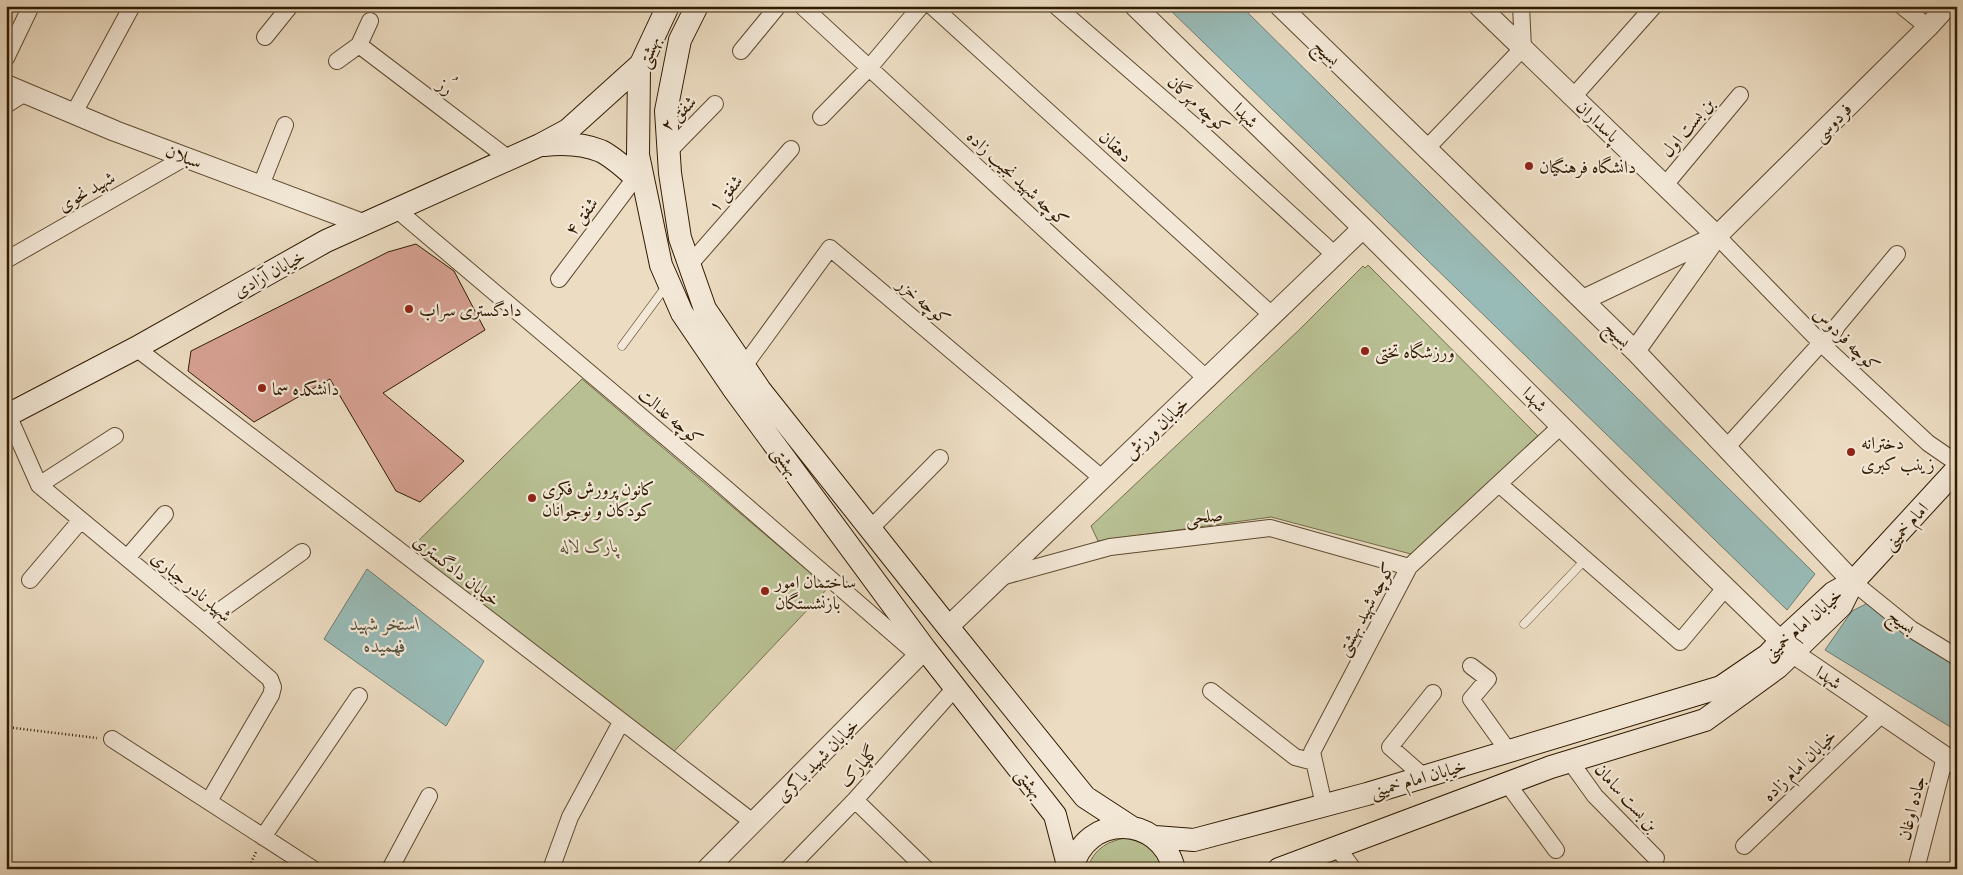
<svg xmlns="http://www.w3.org/2000/svg" width="1963" height="875" viewBox="0 0 1963 875" font-family="'EB Garamond',Amiri,serif">
  <style>
    .green { fill: #b8c093; stroke: #746d4a }
    .water { fill: #99bbb7; stroke: #6f7b6e }
    .building { fill: #d7a193; stroke: #2f1a00 }
    .lines { fill: none; stroke-linecap: round; stroke-linejoin: round }
    .service-casing { stroke: #5e4a30; stroke-width: 9 }
    .minor-casing { stroke: #5e4a30; stroke-width: 18 }
    .tertiary-casing { stroke: #5e4a30; stroke-width: 22 }
    .secondary-casing { stroke: #2f1a00; stroke-width: 24 }
    .path { stroke: #2f1a00; stroke-width: 2.5; stroke-dasharray: 1 2.5; stroke-linecap: butt }
    .service { stroke: #f3e8d7; stroke-width: 8 }
    .minor { stroke: #f3e8d7; stroke-width: 16 }
    .tertiary { stroke: #f3e8d7; stroke-width: 20 }
    .secondary { stroke: #f3e8d7; stroke-width: 22 }
    .poi-dot { fill: #8f2418; stroke: #f3e8d7; stroke-width: 2 }
    .labels { text-anchor: middle; dominant-baseline: central; stroke-width: 4.5; stroke-linejoin: round; paint-order: stroke }
    .street-label { font-size: 18px; fill: #2f1a00; stroke: #f3e8d7 }
    .poi-label { font-size: 18px; fill: #2f1a00; stroke: #f3e8d7; text-anchor: start }
    .park-label { font-size: 18px; font-style: italic; fill: #584c2c; stroke: #f3e8d7 }
    .water-label { font-size: 19px; font-style: italic; fill: #545240; stroke: #f3e8d7 }
  </style>
  <rect width="100%" height="100%" fill="#ecdcc2"/>
  <filter id="stains"><feTurbulence type="fractalNoise" baseFrequency=".004" numOctaves="4"/><feColorMatrix values="0 0 0 0 .2 0 0 0 0 .09 0 0 0 0 .02 0 0 0 .5 -.17"/></filter>
  <radialGradient id="worn" r=".72"><stop offset=".6" stop-color="#630" stop-opacity="0"/><stop offset="1" stop-color="#630" stop-opacity=".3"/></radialGradient>
  <path class="green" d="M1368,265L1539,437L1411,554L1271,517L1098,541L1091,526L1299,330L1363,266L1365,268Z
    M582,379L828,588L664,762L405,554Z
    M1125,838C1145,842 1156,850 1164,869H1087C1094,850 1105,842 1125,838Z"/>
  <path class="water" d="M1166,6H1241L1815,574L1787,610Z
    M367,569L484,661L446,726L324,639Z
    M1870,602L1957,661V731L1825,650L1852,611Z"/>
  <path class="building" d="M416,244L454,271L485,330L383,393L464,461L420,502L396,491L330,379L254,422L188,371L191,351L388,252Z"/>
  <g class="lines">
    <defs>
      <path id="service" d="M622,346L667,285
        M1524,624L1585,560"/>
      <path id="minor" d="M802,6L1207,379
        M932,6L1273,316
        M1056,6L1192,124L1335,255
        M1902,6L1928,27
        M265,37L290,6
        M359,45L509,159
        M741,51L778,6
        M6,58L31,6
        M337,61L359,45L370,21
        M1573,97L1654,6
        M6,105L25,93
        M74,113L132,6
        M821,117L869,68L921,6
        M1427,148L1523,48L1521,6
        M669,151L715,104
        M261,185L285,125
        M1665,185L1740,95
        M396,209L714,478L919,656
        M1717,236L1825,347L1928,443L1957,463
        M6,260L186,157
        M690,264L791,149
        M559,279L635,178
        M1825,347L1837,326L1897,254
        M136,348L754,823
        M744,366L830,248L1103,479
        M8,415L39,485L204,622L270,679L273,687L271,695L209,801
        M1726,448L1821,343
        M1499,484L1680,642L1726,587
        M39,485L115,436
        M870,529L940,458
        M127,558L165,514
        M1001,577L1110,547L1270,528L1409,567
        M30,580L81,520
        M1853,582L1911,629L1957,657
        M204,622L302,552
        M1471,666L1488,679L1471,699L1509,752
        M1211,691L1295,757L1314,762
        M112,739L313,869
        M1570,761L1595,796L1656,858
        M1424,777L1390,747L1433,693
        M1507,783L1556,850
        M855,800L926,869
        M1324,805L1312,752L1409,567L1561,426
        M263,837L359,696
        M1744,846L1882,714
        M1337,847L1353,869
        M390,869L429,796
        M551,869L570,817L619,726
        M788,869L855,800L955,688
        M1916,869L1945,757"/>
      <path id="tertiary" d="M1135,6L1363,228L1618,483L1793,653L1957,765
        M1280,6L1635,351L1853,582
        M1479,6L1717,236
        M6,85L115,131L363,224
        M1583,300L1715,237
        M1635,351L1717,236L1928,27L1947,6
        M948,627L1363,228
        M707,869L925,649"/>
      <path id="secondary" d="M668,6L639,68L638,155L661,265L682,313L735,391L925,649L1055,815L1069,869
        M697,6L680,40L666,111L670,173L680,238L705,309L760,390L948,627L1085,797L1131,827
        M544,145C562,143 584,144 601,151C617,159 631,174 644,185
        M6,416L136,348L326,241L540,145L568,130L640,65
        M1853,582L1957,469
        M1155,837L1194,840L1367,794L1721,687L1768,655L1781,641L1833,593L1853,582L1841,606L1778,667L1705,720L1551,767L1279,869
        M1072,869C1085,813 1160,813 1174,869"/>
    </defs>
    <use href="#service" class="service-casing"/>
    <use href="#minor" class="minor-casing"/>
    <use href="#tertiary" class="tertiary-casing"/>
    <use href="#secondary" class="secondary-casing"/>
    <path class="path" d="M6,727L97,738
      M248,869L257,850"/>
    <use href="#service" class="service"/>
    <use href="#minor" class="minor"/>
    <use href="#tertiary" class="tertiary"/>
    <use href="#secondary" class="secondary"/>
  </g>
  <g class="poi-dot">
    <circle cx="1529" cy="166" r="5"/>
    <circle cx="409" cy="309" r="5"/>
    <circle cx="1365" cy="351" r="5"/>
    <circle cx="262" cy="388" r="5"/>
    <circle cx="1851" cy="452" r="5"/>
    <circle cx="532" cy="498" r="5"/>
    <circle cx="765" cy="591" r="5"/>
  </g>
  <g class="labels">
    <g class="street-label">
      <text transform="translate(648 52) rotate(-69)">بهشتی</text>
      <text transform="translate(1327 52) rotate(44)">بسیج</text>
      <text transform="translate(446 86) rotate(37)">رُز</text>
      <text transform="translate(1199 104) rotate(42)">کوچه مهرگان</text>
      <text transform="translate(678 113) rotate(-45)">شفق ۲</text>
      <text transform="translate(1246 115) rotate(45)">شهدا</text>
      <text transform="translate(1598 121) rotate(44)">پاسداران</text>
      <text transform="translate(1832 122) rotate(-45)">فردوسی</text>
      <text transform="translate(1687 127) rotate(-50)">بن بست اول</text>
      <text transform="translate(1116 146) rotate(42)">دهقان</text>
      <text transform="translate(184 156) rotate(21)">سبلان</text>
      <text transform="translate(1018 178) rotate(43)">کوچه شهید نجیب زاده</text>
      <text transform="translate(86 191) rotate(-30)">شهید نحوی</text>
      <text transform="translate(725 193) rotate(-49)">شفق ۱</text>
      <text transform="translate(581 216) rotate(-53)">شفق ۴</text>
      <text transform="translate(269 273) rotate(-29)">خیابان آزادی</text>
      <text transform="translate(924 301) rotate(40)">کوچه خزر</text>
      <text transform="translate(1618 334) rotate(45)">بسیج</text>
      <text transform="translate(1847 339) rotate(44)">کوچه فردوس</text>
      <text transform="translate(1535 399) rotate(45)">شهدا</text>
      <text transform="translate(671 416) rotate(40)">کوچه عدالت</text>
      <text transform="translate(1156 428) rotate(-44)">خیابان ورزش</text>
      <text transform="translate(786 461) rotate(54)">بهشتی</text>
      <text transform="translate(1204 516) rotate(-7)">صلحی</text>
      <text transform="translate(1905 526) rotate(-47)">امام خمینی</text>
      <text transform="translate(457 570) rotate(38)">خیابان دادگستری</text>
      <text transform="translate(192 586) rotate(40)">شهید نادر جباری</text>
      <text transform="translate(1365 609) rotate(-62)">کوچه شهید بهشتی</text>
      <text transform="translate(1902 621) rotate(37)">بسیج</text>
      <text transform="translate(1802 624) rotate(-41)">خیابان امام خمینی</text>
      <text transform="translate(1829 677) rotate(34)">شهدا</text>
      <text transform="translate(817 760) rotate(-45)">خیابان شهید باکری</text>
      <text transform="translate(1799 765) rotate(-44)">خیابان امام زاده</text>
      <text transform="translate(858 766) rotate(-48)">گلپارک</text>
      <text transform="translate(1418 778) rotate(-16)">خیابان امام خمینی</text>
      <text transform="translate(1030 783) rotate(52)">بهشتی</text>
      <text transform="translate(1627 797) rotate(48)">بن بست سامان</text>
      <text transform="translate(1911 808) rotate(-76)">جاده اوغان</text>
    </g>
    <g class="poi-label">
      <text x="1539" y="166">دانشگاه فرهنگیان</text>
      <text x="419" y="309">دادگستری سراب</text>
      <text x="1375" y="351">ورزشگاه تختی</text>
      <text x="272" y="388">دانشکده سما</text>
      <text x="1861" y="442">دخترانه<tspan x="1861" dy="21">زینب کبری</tspan></text>
      <text x="542" y="488">کانون پرورش فکری<tspan x="542" dy="21">کودکان و نوجوانان</tspan></text>
      <text x="775" y="581">ساختمان امور<tspan x="775" dy="21">بازنشستگان</tspan></text>
    </g>
    <g class="park-label">
      <text x="589" y="545">پارک لاله</text>
    </g>
    <g class="water-label">
      <text x="385" y="623">استخر شهید<tspan x="385" dy="22">فهمیده</tspan></text>
    </g>
  </g>
  <rect width="1963" height="875" fill="none" stroke="#ecdcc2" stroke-width="25"/>
  <rect x="8" y="8" width="1948" height="860" fill="none" stroke="#2f1a00" stroke-width="2.5"/>
  <rect x="12" y="12" width="1938" height="850" fill="none" stroke="#2f1a00"/>
  <rect width="100%" height="100%" filter="url(#stains)"/>
  <rect width="100%" height="100%" fill="url(#worn)"/>
</svg>
